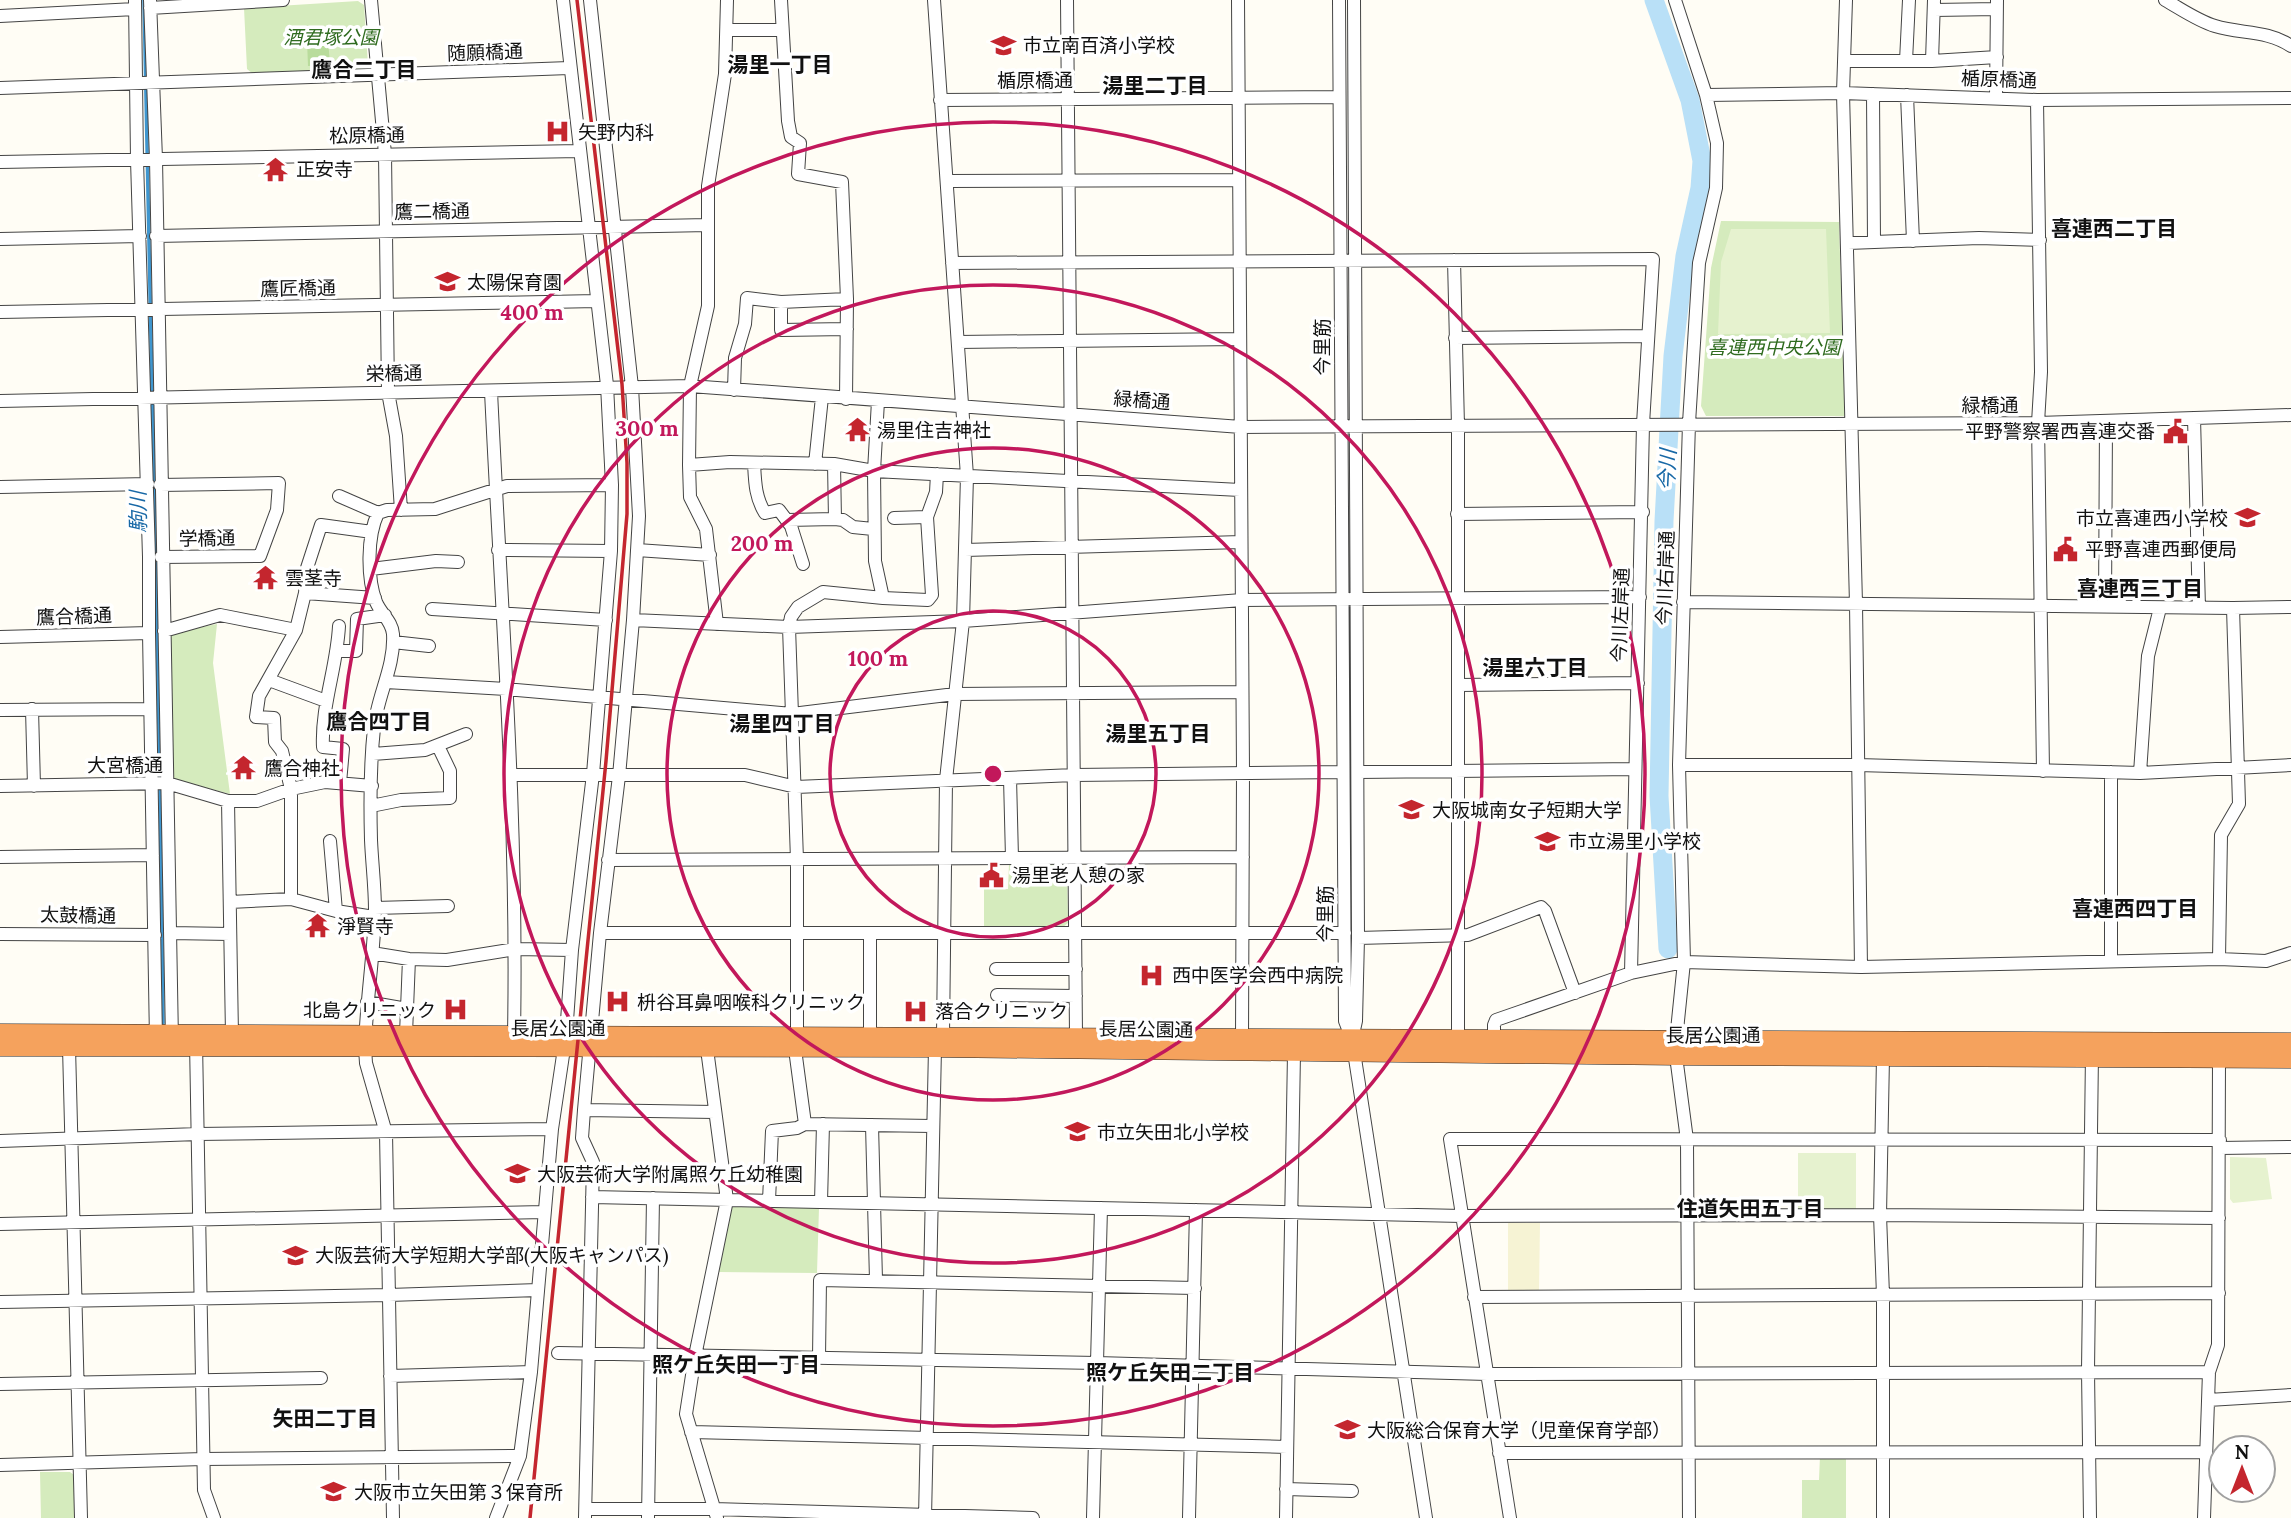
<svg xmlns="http://www.w3.org/2000/svg" width="2291" height="1518" viewBox="0 0 2291 1518" font-family="Lora,'Noto Sans JP',serif">
  <style>
    .farmland { fill: #f6f3d4 }
    .green { fill: #d5ebbd }
    .forest { fill: #b9dc9c }
    .pitch { fill: #e6f2cf }
    .lines { fill: none; stroke-linecap: round; stroke-linejoin: round }
    .stream { stroke: #3f96cf; stroke-width: 3.5 }
    .river { stroke: #b9e0f7; stroke-width: 19 }
    .minor-casing { stroke: #444; stroke-width: 14 }
    .highway-casing { stroke: #222; stroke-width: 19 }
    .minor { stroke: #fff; stroke-width: 12 }
    .highway { stroke: #f5a25d; stroke-width: 18 }
    .rail { stroke: #c4262e; stroke-width: 3.5 }
    .ring { fill: none; stroke: #c2185b; stroke-width: 3.5 }
    .labels { text-anchor: middle; dominant-baseline: central; stroke-width: 7; stroke-linejoin: round; paint-order: stroke }
    .park-label { font-size: 19px; font-style: italic; fill: #2f6b1f; stroke: #fff }
    .poi-label { font-size: 19px; fill: #111; stroke: #fff; text-anchor: start }
    .street-label { font-size: 19px; fill: #111; stroke: #fff }
    .neighbourhood-label { font-size: 21px; font-weight: bold; fill: #111; stroke: #fff }
    .water-label { font-size: 21px; font-style: italic; fill: #1768a6; stroke: #fff }
    .centre { fill: #c2185b; stroke: #fff; stroke-width: 3.5 }
    .ring-label { font-size: 21px; text-anchor: middle; font-weight: bold; fill: #c2185b; stroke: #fff; stroke-width: 7; stroke-linejoin: round; paint-order: stroke }
  </style>
  <rect width="100%" height="100%" fill="#fffdf5"/>
  <path class="farmland" d="M1508,1223H1540L1539,1290H1508Z"/>
  <path class="green" d="M358,1L364,5L368,65L363,71H317L253,74L247,69L244,8Z
    M1721,221L1839,222L1845,416H1706L1701,406L1711,268Z
    M217,624L213,663L230,794L173,779L168,637L172,633Z
    M1062,863L1067,868L1068,923L1063,927L984,928V889H1008L1009,864Z
    M732,1207L819,1208L817,1273L719,1272Z
    M1820,1456H1846V1518H1802V1480H1819Z
    M40,1472H70L74,1475L75,1518H41Z"/>
  <path class="forest" d="M328,39L330,65L308,66L307,40Z"/>
  <path class="pitch" d="M1731,229H1826L1830,333L1718,334L1721,262Z
    M1798,1153H1856V1210H1798Z
    M2230,1157L2266,1158L2272,1199L2233,1203L2230,1199Z"/>
  <g class="lines">
    <path class="stream" d="M144,0L160,780
      M160,787L163,1023"/>
    <path class="river" d="M1654,0L1690,100L1702,161L1700,188L1685,256L1673,356L1664,521L1659,796L1668,949"/>
    <defs>
      <path id="minor" d="M135,0L137,160L149,557V633L156,1040
        M150,0L156,159L172,1040
        M371,0L385,154L388,392L396,436L401,510
        M781,0L788,121L791,137L800,143L798,174L842,182L847,299L846,399
        M1067,0L1076,1036
        M1238,0L1243,772L1242,1039
        M1339,0L1345,1021L1352,1039L1426,1518
        M1675,0L1706,95L1717,143L1716,188L1699,263L1689,423L1679,765L1684,962L1676,1040
        M1846,0L1843,93L1856,604L1861,967
        M2165,0C2181,9 2198,21 2215,26C2241,34 2267,30 2291,46
        M150,8L283,0
        M1934,10L1997,9
        M0,16L135,9
        M727,30H782
        M1844,61H1932L1997,57
        M1906,61L1909,0
        M1932,61L1934,0
        M0,88L569,68
        M1873,94L1874,242
        M1706,95L1843,93L2037,100L2291,98
        M1907,95L1913,241
        M1996,98L1997,0
        M940,100L1339,97
        M2037,100L2041,372L2038,423L2043,771
        M0,162L580,151
        M948,181L1239,180
        M156,236L708,225
        M0,239L140,236
        M1848,243L1979,238L2040,240
        M1454,260L1458,426V1040
        M952,263L1653,259L1643,424L1631,973
        M781,302V330L847,329
        M0,312L597,301
        M1455,338L1647,336
        M958,342L1239,339
        M734,390L735,358L745,324L747,298L781,302L847,299
        M491,391C501,605 518,819 514,1034
        M0,401L690,386L1241,427L2038,423L2291,415
        M2194,418L2199,608
        M754,463C755,481 755,497 765,513L779,510L791,526L803,564
        M815,464L822,397
        M834,464L874,471L878,401
        M689,465L730,462L834,464L835,519
        M160,485L279,483L277,510L260,556L161,557
        M0,487L148,484
        M339,496L378,513L387,510L435,509L507,486L612,485
        M378,513C367,536 367,578 376,602C381,614 392,621 393,634C395,667 377,696 374,728C370,765 370,804 371,840C372,863 375,887 375,910C374,956 366,1002 365,1048L366,1063L386,1133L393,1518
        M1457,514L1643,512
        M894,518L927,517
        M787,520L835,519L843,520L853,527L873,529
        M498,550L611,551
        M637,550L710,555
        M965,550L1241,542
        M371,569L436,561L458,562
        M305,593L375,598
        M883,598L875,561L874,471L1240,490
        M1683,602L2233,608L2291,607
        M2105,607L2106,422
        M432,609L606,620
        M633,620L789,627L963,621L1242,600L1640,597
        M717,624L706,529L690,497L689,465L690,386L708,306V186L725,74L727,0
        M339,626C337,667 321,706 323,747L343,749L340,783
        M164,631L220,615L296,630
        M0,637L149,633
        M393,642L429,646
        M336,651H356L357,619L385,615
        M269,680L326,701
        M386,682L506,689L792,714L955,694L1241,692
        M1459,685L1638,683
        M32,709L34,786
        M0,710L150,709
        M373,754L425,750L466,734
        M1679,765H1858L2140,773L2291,765
        M1358,772L1635,769
        M2140,773L2148,656L2160,608
        M511,775H745L796,787L1074,775L1343,772
        M1010,778L1012,858
        M0,786L167,783L228,801H257L291,789L325,782L372,786
        M228,801L232,1035
        M371,806L401,800L450,798V771L438,746
        M330,841L336,911
        M0,857L153,855
        M608,860L1243,857
        M291,899L336,911L374,917
        M230,902L291,899V789L282,751L275,742L274,718L256,717L259,696L296,630L305,593L307,568L321,525L372,532
        M375,908L448,906
        M170,933L230,934
        M600,933H1345
        M0,934L155,935
        M1358,938L1468,935L1541,907L1545,911L1575,993
        M372,953L409,959L447,960L515,949L572,950
        M2219,959L2221,835L2239,804L2233,608
        M2111,961V772
        M996,969H1076
        M997,995L1076,996
        M367,1002L407,1009
        M406,1034L409,959
        M797,1035V860L789,627L791,617L798,607L823,592L883,598L928,600L932,595L927,517L936,492L937,474
        M870,1035V933
        M1352,1039L1356,1021L1358,938L1354,0
        M1494,1040V1025L1496,1020L1631,973L1684,962L1861,967L2219,959L2266,961L2291,953
        M196,1042L204,1490L214,1518
        M69,1047L81,1518
        M707,1049L727,1200L695,1356L686,1414L717,1518
        M795,1049L805,1124L932,1126
        M1676,1056L1687,1140L1689,1518
        M584,1110L715,1112
        M872,1125L876,1280
        M0,1141L198,1134L552,1129
        M2220,1148L2291,1147
        M592,1197L1462,1216L1880,1215L2219,1218
        M769,1201L772,1131L797,1128L805,1124
        M821,1202L823,1124
        M0,1224L544,1212
        M1474,1297L2219,1293
        M0,1302L389,1295L538,1290
        M558,1353L1097,1363L1487,1374L2209,1372
        M819,1358L820,1280L1195,1288
        M390,1376L531,1372
        M0,1384L321,1378
        M2208,1400L2291,1395
        M691,1432L1287,1447
        M1499,1453L2206,1452
        M0,1465L203,1459L520,1456
        M1286,1489L1352,1491
        M586,1509H714L1033,1518
        M496,1518L520,1456L531,1372L552,1129L566,1035L572,950L593,774L611,551L612,485L607,385L563,0
        M585,1518L593,1162L582,1138L584,1110L600,933L619,776L633,620L639,516L632,387L590,0
        M648,1518L653,1198
        M925,1518L935,1048L943,1035L946,780L963,621L967,476L934,0
        M1093,1518L1101,1208
        M1189,1518L1196,1210
        M1286,1518L1294,1053
        M1510,1518L1450,1139L2220,1140
        M1883,1518V1295L1880,1215L1883,1057
        M2090,1518L2088,1371L2092,1053
        M2204,1518L2209,1372L2218,1345L2219,1058"/>
      <path id="highway" d="M0,1033L2291,1042
        M0,1047L935,1048L1676,1056L2291,1059"/>
    </defs>
    <use href="#minor" class="minor-casing"/>
    <use href="#highway" class="highway-casing"/>
    <use href="#minor" class="minor"/>
    <use href="#highway" class="highway"/>
    <path class="rail" d="M530,1518L606,761L627,514V463L622,384L577,0"/>
  </g>
  <g class="ring">
    <circle cx="993" cy="774" r="163"/>
    <circle cx="993" cy="774" r="326"/>
    <circle cx="993" cy="774" r="489"/>
    <circle cx="993" cy="774" r="652"/>
  </g>
  <defs>
    <symbol id="school-bare" viewBox="-9 -9 18 18"><path d="M0-5L7-2L0 1L-7-2ZM-4 1L0 2.5L4 1V4Q0 6-4 4Z" fill="#c4262e" stroke="#fff" stroke-width="2.5" paint-order="stroke"/></symbol>
    <symbol id="hospital-bare" viewBox="-9 -9 18 18"><path d="M-5-5h3v3.5h4V-5h3V5h-3V1.5h-4V5h-3Z" fill="#c4262e" stroke="#fff" stroke-width="2.5" paint-order="stroke"/></symbol>
    <symbol id="temple-bare" viewBox="-9 -9 18 18"><path d="M0-6L5-2H3V0L6.5 2.5H4V6H1.5V3h-3V6H-4V2.5H-6.5L-3 0V-2H-5Z" fill="#c4262e" stroke="#fff" stroke-width="2.5" paint-order="stroke"/></symbol>
    <symbol id="civic-bare" viewBox="-9 -9 18 18"><path d="M-.6-6.5H3V-4.5H.6V-3L4-1V1h2V6H-6V1h2V-1L-.6-3ZM-1.2 2.5V6h2.4V2.5Z" fill="#c4262e" stroke="#fff" stroke-width="2.5" paint-order="stroke"/></symbol>
    <symbol id="university-bare" viewBox="-9 -9 18 18"><path d="M0-5L7-2L0 1L-7-2ZM-4 1L0 2.5L4 1V4Q0 6-4 4Z" fill="#c4262e" stroke="#fff" stroke-width="2.5" paint-order="stroke"/></symbol>
  </defs>
  <g fill-rule="evenodd">
    <use href="#school-bare" x="986" y="28" width="35" height="35"/>
    <use href="#hospital-bare" x="540" y="114" width="35" height="35"/>
    <use href="#temple-bare" x="258" y="152" width="35" height="35"/>
    <use href="#school-bare" x="430" y="264" width="35" height="35"/>
    <use href="#temple-bare" x="840" y="412" width="35" height="35"/>
    <use href="#civic-bare" x="2158" y="414" width="35" height="35"/>
    <use href="#school-bare" x="2230" y="500" width="35" height="35"/>
    <use href="#civic-bare" x="2048" y="532" width="35" height="35"/>
    <use href="#temple-bare" x="248" y="560" width="35" height="35"/>
    <use href="#temple-bare" x="226" y="750" width="35" height="35"/>
    <use href="#university-bare" x="1394" y="792" width="35" height="35"/>
    <use href="#school-bare" x="1530" y="824" width="35" height="35"/>
    <use href="#civic-bare" x="974" y="858" width="35" height="35"/>
    <use href="#temple-bare" x="300" y="908" width="35" height="35"/>
    <use href="#hospital-bare" x="1134" y="958" width="35" height="35"/>
    <use href="#hospital-bare" x="600" y="984" width="35" height="35"/>
    <use href="#hospital-bare" x="438" y="992" width="35" height="35"/>
    <use href="#hospital-bare" x="898" y="994" width="35" height="35"/>
    <use href="#school-bare" x="1060" y="1114" width="35" height="35"/>
    <use href="#school-bare" x="500" y="1156" width="35" height="35"/>
    <use href="#university-bare" x="278" y="1238" width="35" height="35"/>
    <use href="#university-bare" x="1330" y="1412" width="35" height="35"/>
    <use href="#school-bare" x="316" y="1474" width="35" height="35"/>
  </g>
  <g class="labels">
    <g class="park-label">
      <text x="331" y="37">酒君塚公園</text>
      <text x="1774" y="347">喜連西中央公園</text>
    </g>
    <g class="poi-label">
      <text x="1023" y="45">市立南百済小学校</text>
      <text x="578" y="132">矢野内科</text>
      <text x="296" y="169">正安寺</text>
      <text x="467" y="282">太陽保育園</text>
      <text x="877" y="430">湯里住吉神社</text>
      <text x="2155" y="431" text-anchor="end">平野警察署西喜連交番</text>
      <text x="2228" y="518" text-anchor="end">市立喜連西小学校</text>
      <text x="2085" y="549">平野喜連西郵便局</text>
      <text x="285" y="578">雲茎寺</text>
      <text x="264" y="768">鷹合神社</text>
      <text x="1432" y="810">大阪城南女子短期大学</text>
      <text x="1568" y="841">市立湯里小学校</text>
      <text x="1012" y="875">湯里老人憩の家</text>
      <text x="337" y="926">淨賢寺</text>
      <text x="1172" y="975">西中医学会西中病院</text>
      <text x="637" y="1002">枡谷耳鼻咽喉科クリニック</text>
      <text x="436" y="1010" text-anchor="end">北島クリニック</text>
      <text x="935" y="1011">落合クリニック</text>
      <text x="1097" y="1132">市立矢田北小学校</text>
      <text x="537" y="1174">大阪芸術大学附属照ケ丘幼稚園</text>
      <text x="315" y="1255">大阪芸術大学短期大学部(大阪キャンパス)</text>
      <text x="1367" y="1430">大阪総合保育大学（児童保育学部）</text>
      <text x="354" y="1492">大阪市立矢田第３保育所</text>
    </g>
    <g class="street-label">
      <text transform="translate(485 52) rotate(-2)">随願橋通</text>
      <text transform="translate(1999 79) rotate(2)">楯原橋通</text>
      <text x="1035" y="80">楯原橋通</text>
      <text transform="translate(367 135) rotate(-1)">松原橋通</text>
      <text transform="translate(432 211) rotate(-1)">鷹二橋通</text>
      <text transform="translate(298 288) rotate(-1)">鷹匠橋通</text>
      <text transform="translate(1322 347) rotate(-90)">今里筋</text>
      <text transform="translate(394 373) rotate(-1)">栄橋通</text>
      <text transform="translate(1142 400) rotate(4)">緑橋通</text>
      <text x="1990" y="405">緑橋通</text>
      <text transform="translate(207 538) rotate(-1)">学橋通</text>
      <text transform="translate(1665 578) rotate(-88)">今川右岸通</text>
      <text transform="translate(1620 615) rotate(-88)">今川左岸通</text>
      <text transform="translate(74 616) rotate(-2)">鷹合橋通</text>
      <text x="125" y="765">大宮橋通</text>
      <text transform="translate(1325 914) rotate(-90)">今里筋</text>
      <text transform="translate(78 915) rotate(1)">太鼓橋通</text>
      <text x="558" y="1028">長居公園通</text>
      <text transform="translate(1146 1029) rotate(1)">長居公園通</text>
      <text x="1713" y="1035">長居公園通</text>
    </g>
    <g class="neighbourhood-label">
      <text x="780" y="64">湯里一丁目</text>
      <text x="364" y="69">鷹合二丁目</text>
      <text x="1155" y="85">湯里二丁目</text>
      <text x="2114" y="228">喜連西二丁目</text>
      <text x="2140" y="588">喜連西三丁目</text>
      <text x="1535" y="667">湯里六丁目</text>
      <text x="379" y="721">鷹合四丁目</text>
      <text x="782" y="723">湯里四丁目</text>
      <text x="1158" y="733">湯里五丁目</text>
      <text x="2135" y="908">喜連西四丁目</text>
      <text x="1750" y="1208">住道矢田五丁目</text>
      <text x="736" y="1364">照ケ丘矢田一丁目</text>
      <text x="1170" y="1372">照ケ丘矢田二丁目</text>
      <text x="325" y="1418">矢田二丁目</text>
    </g>
    <g class="water-label">
      <text transform="translate(1667 470) rotate(-87)">今川</text>
      <text transform="translate(138 512) rotate(-91)">駒川</text>
    </g>
  </g>
  <circle cx="993" cy="774" r="10" class="centre"/>
  <g class="ring-label">
    <text x="532" y="320">400 m</text>
    <text x="647" y="436">300 m</text>
    <text x="762" y="551">200 m</text>
    <text x="878" y="666">100 m</text>
  </g>
  <g transform="translate(2242 1469)"><circle r="33" fill="#ffffff" stroke="#a0a0a0" stroke-width="2"/>
  <path d="M0-5L12 26L0 18L-12 26Z" fill="#c4262e"/>
  <text y="-10" font-size="19" font-weight="bold" text-anchor="middle" fill="#111111">N</text>
  </g>
</svg>
